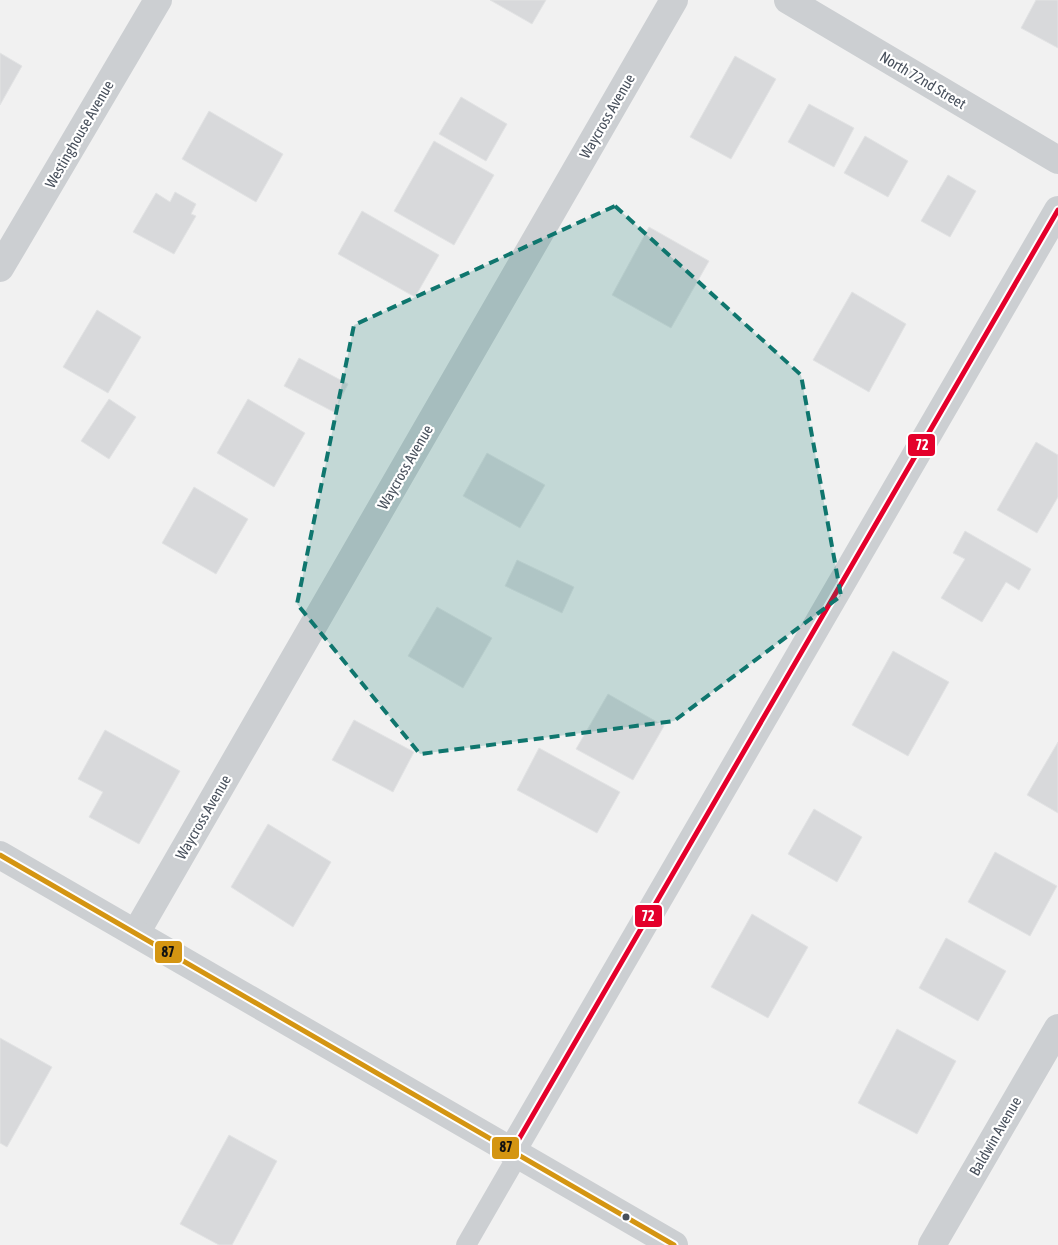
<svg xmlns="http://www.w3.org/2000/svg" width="1058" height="1245" viewBox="0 0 1058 1245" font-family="'Asap Condensed',sans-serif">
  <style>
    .building { fill: #d8d9db; stroke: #e2e3e4 }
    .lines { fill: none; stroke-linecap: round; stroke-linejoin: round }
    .service { stroke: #cccfd2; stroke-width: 20 }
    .minor { stroke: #cccfd2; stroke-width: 28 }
    .tertiary { stroke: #cccfd2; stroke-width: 28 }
    .bus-1-casing { stroke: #fff; stroke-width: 9 }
    .bus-2-casing { stroke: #fff; stroke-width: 9 }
    .bus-1 { stroke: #d49512; stroke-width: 5 }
    .bus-2 { stroke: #e4002b; stroke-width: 5 }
    .marked { fill: #0f766e; fill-opacity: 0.2; stroke: #0f766e; stroke-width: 4; stroke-dasharray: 10 6; stroke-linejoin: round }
    .bus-dot { fill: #48505c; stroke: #fff; stroke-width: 2 }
    .labels { text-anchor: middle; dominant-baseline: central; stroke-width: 4.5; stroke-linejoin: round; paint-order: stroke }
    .street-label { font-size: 15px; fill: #48505c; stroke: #fff }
    .line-badge { stroke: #fff; stroke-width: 2 }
    .badge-label { font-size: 14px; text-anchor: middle; font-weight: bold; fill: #fff }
    .pale-badge-label { font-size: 14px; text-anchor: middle; font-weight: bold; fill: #111 }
  </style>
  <rect width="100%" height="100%" fill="#f1f1f1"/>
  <path class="building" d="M490,0H546L532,24Z
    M1036,0H1058V48L1021,28Z
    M0,53L22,66L0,105Z
    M735,56L776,79L731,159L690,137Z
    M461,97L507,124L486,161L439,134Z
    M809,104L854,128L834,167L788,142Z
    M209,111L283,154L256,202L182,159Z
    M865,136L908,161L888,197L844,173Z
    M434,141L494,175L454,245L394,211Z
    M948,175L976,191L950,237L921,221Z
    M175,192L196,204L191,214L196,216L174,254L133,232L156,193L170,202Z
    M362,211L439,255L415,297L338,254Z
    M649,227L709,261L671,328L612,295Z
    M852,292L906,324L869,392L813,360Z
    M97,310L141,337L108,393L63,367Z
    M299,358L348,384L334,412L284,386Z
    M109,399L136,417L109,459L81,441Z
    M248,399L305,433L274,487L217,453Z
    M1036,442L1058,455V497L1037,533L997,510Z
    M487,453L545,485L520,528L463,496Z
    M194,487L248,519L216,574L162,543Z
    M965,531L1031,569L1019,590L1006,582L982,622L941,598L965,559L953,553Z
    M517,560L574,587L562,613L505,586Z
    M437,607L492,638L463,688L408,656Z
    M893,651L949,682L908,756L852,725Z
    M608,694L664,726L633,780L576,749Z
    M354,720L414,752L393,792L332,760Z
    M105,730L180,771L139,844L89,817L103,792L78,779Z
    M1058,742V813L1027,795Z
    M539,748L620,792L597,833L517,790Z
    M814,809L862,837L837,882L788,854Z
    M268,824L331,862L293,927L231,887Z
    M995,852L1057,886L1030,936L968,902Z
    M752,914L808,947L768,1018L711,987Z
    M946,938L1006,971L978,1021L919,988Z
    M897,1029L956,1061L917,1134L858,1103Z
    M0,1038L52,1067L7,1147L0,1143Z
    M229,1135L277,1161L232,1245H219L180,1224Z"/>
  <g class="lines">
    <path class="service" d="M466,1245L518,1155"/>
    <path class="minor" d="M788,0L1058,160
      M0,268L158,0
      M136,933L674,0
      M512,1151L1058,210
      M932,1245L1058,1028"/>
    <path class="tertiary" d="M0,855L674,1245"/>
    <defs>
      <path id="bus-1" d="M0,855L674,1245"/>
      <path id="bus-2" d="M512,1151L1058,210"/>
    </defs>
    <use href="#bus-1" class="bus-1-casing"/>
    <use href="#bus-2" class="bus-2-casing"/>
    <use href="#bus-1" class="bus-1"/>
    <use href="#bus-2" class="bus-2"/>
  </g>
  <path class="marked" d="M615,206L801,375L841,596L674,721L420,754L297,604L354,325Z"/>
  <circle class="bus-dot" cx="626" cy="1217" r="4.5"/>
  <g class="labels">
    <g class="street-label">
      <text transform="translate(923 80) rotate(31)">North 72nd Street</text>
      <text transform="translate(607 116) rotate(-60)">Waycross Avenue</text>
      <text transform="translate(79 134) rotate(-60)">Westinghouse Avenue</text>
      <text transform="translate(405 467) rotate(-60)">Waycross Avenue</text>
      <text transform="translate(203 817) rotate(-60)">Waycross Avenue</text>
      <text transform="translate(995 1136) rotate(-60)">Baldwin Avenue</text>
    </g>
  </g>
  <g class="line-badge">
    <rect x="907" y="433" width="29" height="24" rx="5" fill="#e4002b"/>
    <rect x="634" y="904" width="29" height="24" rx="5" fill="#e4002b"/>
    <rect x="154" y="940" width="29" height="24" rx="5" fill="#d49512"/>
    <rect x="491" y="1136" width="29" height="24" rx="5" fill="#d49512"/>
  </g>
  <g class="badge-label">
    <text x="922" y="450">72</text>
    <text x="648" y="921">72</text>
  </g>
  <g class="pale-badge-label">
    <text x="168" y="957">87</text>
    <text x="506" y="1152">87</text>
  </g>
</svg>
